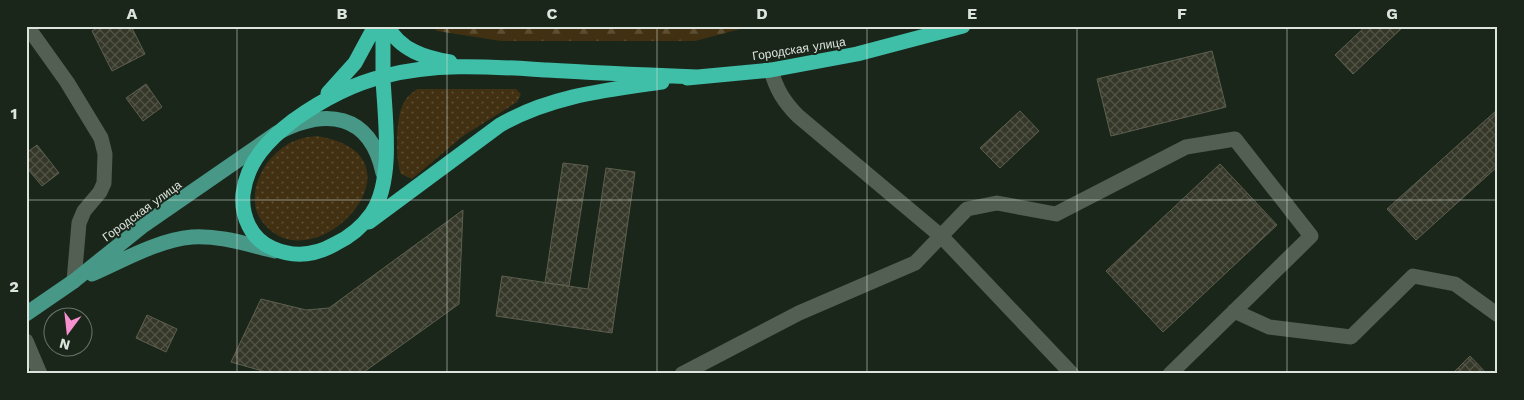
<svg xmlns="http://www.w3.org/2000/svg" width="1524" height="400" viewBox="0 0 1524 400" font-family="'Work Sans',sans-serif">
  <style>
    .grass { fill: url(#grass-dots) }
    .forest { fill: url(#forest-firs) }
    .building { fill: url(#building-cross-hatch); stroke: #5d5f4f }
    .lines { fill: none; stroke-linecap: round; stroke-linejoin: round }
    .minor { stroke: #535f53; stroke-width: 15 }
    .major { stroke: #479886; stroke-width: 15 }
    .highway { stroke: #3fbea8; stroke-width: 15 }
    .grid { fill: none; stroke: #dce4dd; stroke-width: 1; stroke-opacity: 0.55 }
    .labels { text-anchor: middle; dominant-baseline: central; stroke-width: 4; stroke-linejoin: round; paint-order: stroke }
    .street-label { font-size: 12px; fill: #dce4dd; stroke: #1b261b }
    .neatline { fill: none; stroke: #dce4dd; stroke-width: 2 }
    .grid-label { font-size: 16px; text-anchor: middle; font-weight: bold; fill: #dce4dd }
  </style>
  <defs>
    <pattern id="grass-dots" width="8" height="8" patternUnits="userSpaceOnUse" patternTransform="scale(1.25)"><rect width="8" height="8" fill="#413011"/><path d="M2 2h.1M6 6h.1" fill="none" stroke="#5c4e33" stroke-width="1.8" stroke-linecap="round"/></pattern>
    <pattern id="forest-firs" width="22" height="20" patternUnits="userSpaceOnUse" patternTransform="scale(1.25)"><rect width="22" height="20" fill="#413011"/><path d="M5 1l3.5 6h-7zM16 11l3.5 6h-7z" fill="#5c4e33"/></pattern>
    <pattern id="building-cross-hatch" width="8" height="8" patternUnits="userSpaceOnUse" patternTransform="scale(1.25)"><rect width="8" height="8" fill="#353728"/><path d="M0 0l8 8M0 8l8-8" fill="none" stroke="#525447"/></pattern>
  </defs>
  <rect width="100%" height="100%" fill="#1b261b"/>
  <path class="grass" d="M417,89H516L521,94L517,102L463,136L412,179L401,174C395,161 396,117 403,104C406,97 412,93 417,89Z
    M317,136C435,155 316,286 264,224C243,200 261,161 285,146C295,139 306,137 317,136Z"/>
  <path class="forest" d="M432,26H752L695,41H501L437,31Z"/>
  <path class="building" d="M101,26H131L145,54L112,71L92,31Z
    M1366,26H1404L1353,74L1335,55Z
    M1212,51L1226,107L1111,136L1097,79Z
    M146,84L162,107L143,121L126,98Z
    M1498,109V166L1416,240L1387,209Z
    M1020,111L1039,131L1000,168L980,148Z
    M37,145L59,173L42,186L26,167V153Z
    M563,163L588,166L569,286L545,283Z
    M1220,164L1277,225L1163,332L1106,271Z
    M606,168L635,172L612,333L496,316L502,276L588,289Z
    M463,210L459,304L361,374H273L231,362L261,299L306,310L329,308Z
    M147,315L177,329L166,352L136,338Z
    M1470,356L1487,374H1452Z"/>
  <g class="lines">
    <path class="minor" d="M27,26L67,82L101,138L105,154L104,183L100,192L84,211L79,223L74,281
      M771,70C776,89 784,102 798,116L942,237L1072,374
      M1234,311L1269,327L1351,337L1413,276L1455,284L1498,315
      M26,341L40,374
      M682,374L799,313L915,263L967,209L997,203L1056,214L1186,147L1235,139L1311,236L1170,374"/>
    <path class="major" d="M92,274C124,260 158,240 192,237C220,235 249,245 275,251
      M26,314L74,281L144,225L277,133C325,108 370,112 383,173"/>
    <path class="highway" d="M383,26C383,44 383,62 383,79C385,118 394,180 372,213C362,227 350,237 335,244C314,256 294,258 272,248C251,239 241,216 243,194C247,161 269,139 294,120C322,100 351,84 385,76C437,62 494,67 547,70C597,73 647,75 697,77
      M388,26C399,50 426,58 450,62
      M687,78L771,70L857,54L963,26
      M328,93L355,63L375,26
      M369,222L500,125C550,96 606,90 662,82"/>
  </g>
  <path class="grid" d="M237,26V374M447,26V374M657,26V374M867,26V374M1077,26V374M1287,26V374M26,200H1498"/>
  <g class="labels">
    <g class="street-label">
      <text transform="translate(799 49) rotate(-9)">Городская улица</text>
      <text transform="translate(142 211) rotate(-36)">Городская улица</text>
    </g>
  </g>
  <rect width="1524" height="400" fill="none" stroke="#1b261b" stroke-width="55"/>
  <g transform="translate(68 332) rotate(195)"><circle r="24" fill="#1b261b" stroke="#687269"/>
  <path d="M0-4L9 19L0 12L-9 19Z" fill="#f690cf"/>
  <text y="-8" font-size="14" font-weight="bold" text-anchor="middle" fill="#dce4dd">N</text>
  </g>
  <rect x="28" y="28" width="1468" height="344" class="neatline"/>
  <g class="grid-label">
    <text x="132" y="19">A</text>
    <text x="342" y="19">B</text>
    <text x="552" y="19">C</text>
    <text x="762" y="19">D</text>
    <text x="972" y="19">E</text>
    <text x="1182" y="19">F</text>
    <text x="1392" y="19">G</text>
    <text x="14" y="119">1</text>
    <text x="14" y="292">2</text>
  </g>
</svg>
